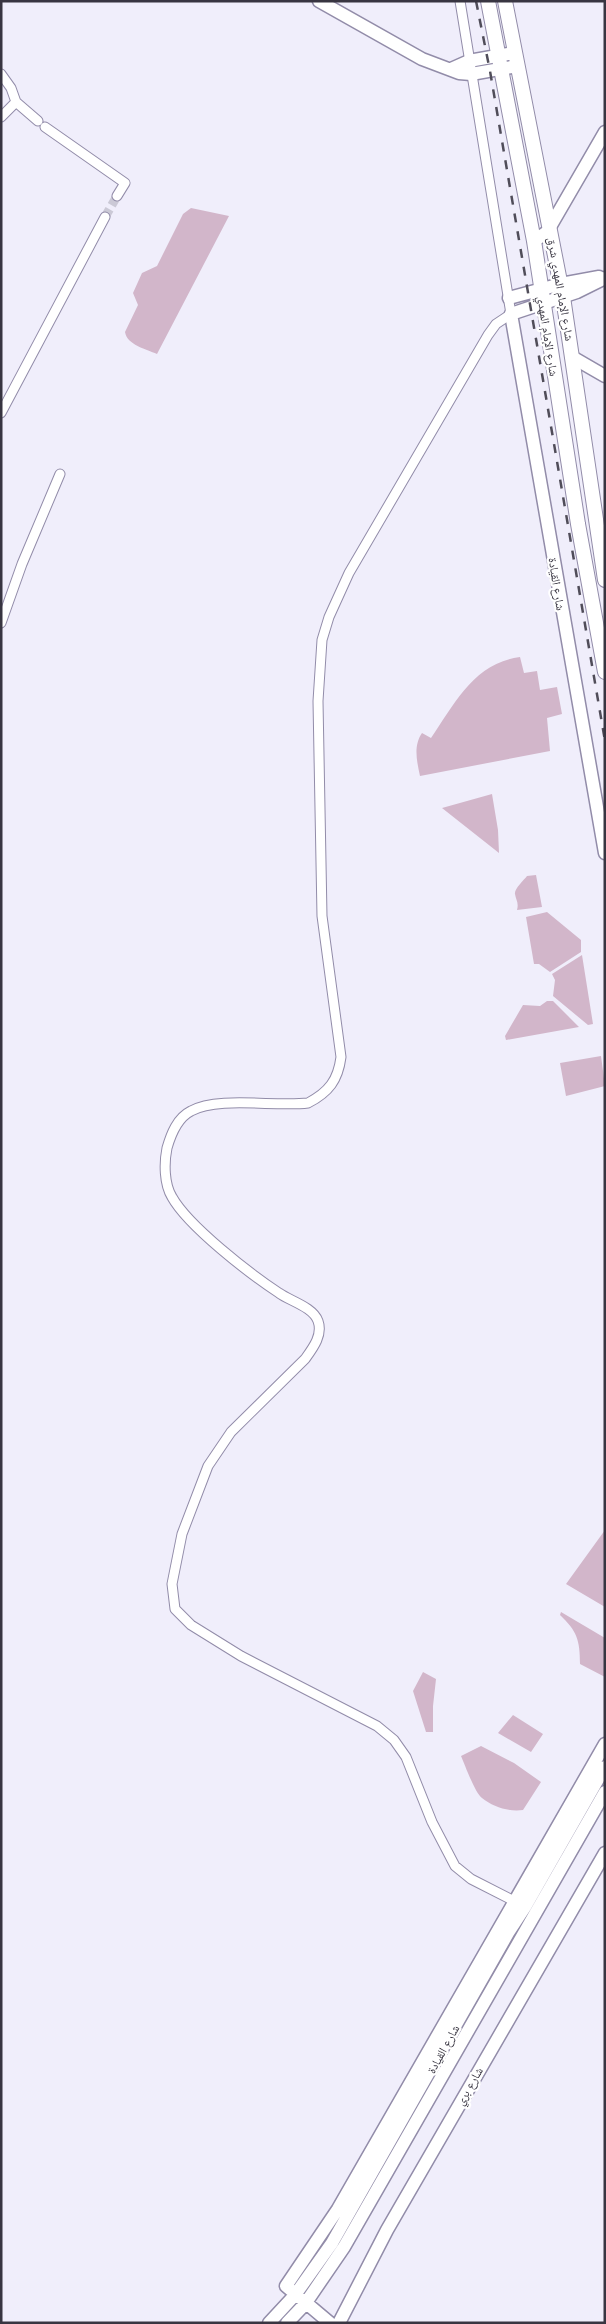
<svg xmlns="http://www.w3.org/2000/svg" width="606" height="2324" viewBox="0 0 606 2324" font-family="Inter,'Noto Naskh Arabic',sans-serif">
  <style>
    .green { fill: #d2b6ca }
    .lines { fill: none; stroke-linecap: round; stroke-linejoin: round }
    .street-tunnel { stroke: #cbc9d6; stroke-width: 9; stroke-dasharray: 9 4.5; stroke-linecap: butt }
    .street-casing { stroke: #928ca9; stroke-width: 11 }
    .secondary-casing { stroke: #928ca9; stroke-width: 15 }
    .primary-casing { stroke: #928ca9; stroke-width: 16 }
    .street { stroke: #fff; stroke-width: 9 }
    .secondary { stroke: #fff; stroke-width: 12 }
    .primary { stroke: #fff; stroke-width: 14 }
    .rail { stroke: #504d59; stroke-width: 2.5; stroke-dasharray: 9 9; stroke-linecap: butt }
    .labels { text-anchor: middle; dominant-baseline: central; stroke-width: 4.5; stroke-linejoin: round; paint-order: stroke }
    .street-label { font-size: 12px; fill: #383541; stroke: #fff }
  </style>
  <rect width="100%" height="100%" fill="#f0eefb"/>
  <path class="green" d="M191,208L229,216L157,354C146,349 127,345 125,332L138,305L133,293L142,273L157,266L183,214Z
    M520,657L524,673L537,671L540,690L557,687L562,714L547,718L550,751L420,776C417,762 413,746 422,733L431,738C455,703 474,663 520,657Z
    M492,794L498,830L499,853L442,808Z
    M536,875L542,907L517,910C519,903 516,900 515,894C514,889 524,880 527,876Z
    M547,912L581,940V952L550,972L539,964H534L526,917Z
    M582,955L593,1024L588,1025L553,996L555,980L552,974Z
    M547,1001H553L579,1027L506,1040L505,1036L523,1005L540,1006Z
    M601,1056L605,1086L566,1096L560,1063Z
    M605,1530V1607L566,1584Z
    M561,1612L605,1638V1677L580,1664C580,1640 577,1631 560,1615Z
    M423,1672L436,1679L433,1706V1732H426L413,1691Z
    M513,1715L543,1734L531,1752L498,1733Z
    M481,1746L514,1763L541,1782L523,1810C509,1812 493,1807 482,1798C475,1793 465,1765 461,1756Z"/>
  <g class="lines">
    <path class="street-tunnel" d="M105,217L117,196"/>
    <defs>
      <path id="street" d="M460,1L511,314L496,324L488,335L349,573L329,617L322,640L318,701L322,916L341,1057C338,1080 329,1092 308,1103C275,1107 218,1096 191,1111C177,1118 171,1134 167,1148C164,1163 164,1184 172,1197C188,1226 250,1274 279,1293C290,1301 313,1307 318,1321C323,1335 313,1348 305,1359L231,1432L208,1466L182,1534L172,1584L175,1609L191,1625L241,1656L377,1726L394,1740L406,1757L432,1822L455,1866L471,1879L518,1903
        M1,74L11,88L16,102L38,121
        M1,117L16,102
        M45,127L125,183L117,196
        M1,413L105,217
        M1,623L22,564L60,474"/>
      <path id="secondary" d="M319,1L422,59L459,73L471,74L517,66
        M451,69L469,61L514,53
        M534,241L547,232L550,227L605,132
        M605,278L577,292L511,314L605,853
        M509,298L561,284L599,277
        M572,357L605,376
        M269,2323L295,2295L332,2243L508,1933L525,1907L605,1767
        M287,2323L305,2304L344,2247L605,1792
        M330,2323L286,2286L338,2209L605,1744
        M339,2323L387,2230L605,1853"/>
      <path id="primary" d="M488,1L534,241L578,524L605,672
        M505,1L563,297L605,580"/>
    </defs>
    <use href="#street" class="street-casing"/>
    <use href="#secondary" class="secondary-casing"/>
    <use href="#primary" class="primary-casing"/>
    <use href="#street" class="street"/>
    <use href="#secondary" class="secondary"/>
    <use href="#primary" class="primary"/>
    <path class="rail" d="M476,1L490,71L605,741"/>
  </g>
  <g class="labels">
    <g class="street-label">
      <text transform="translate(561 289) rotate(80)">شارع الإمام المهدي شرق</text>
      <text transform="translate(548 336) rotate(81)">شارع الإمام المهدي</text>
      <text transform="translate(557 584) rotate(81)">شارع القيادة</text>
      <text transform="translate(443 2049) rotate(-61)">شارع القيادة</text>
      <text transform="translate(469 2086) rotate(-60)">شارع بري</text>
    </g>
  </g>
  <rect width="606" height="2324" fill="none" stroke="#383541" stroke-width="5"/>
</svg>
